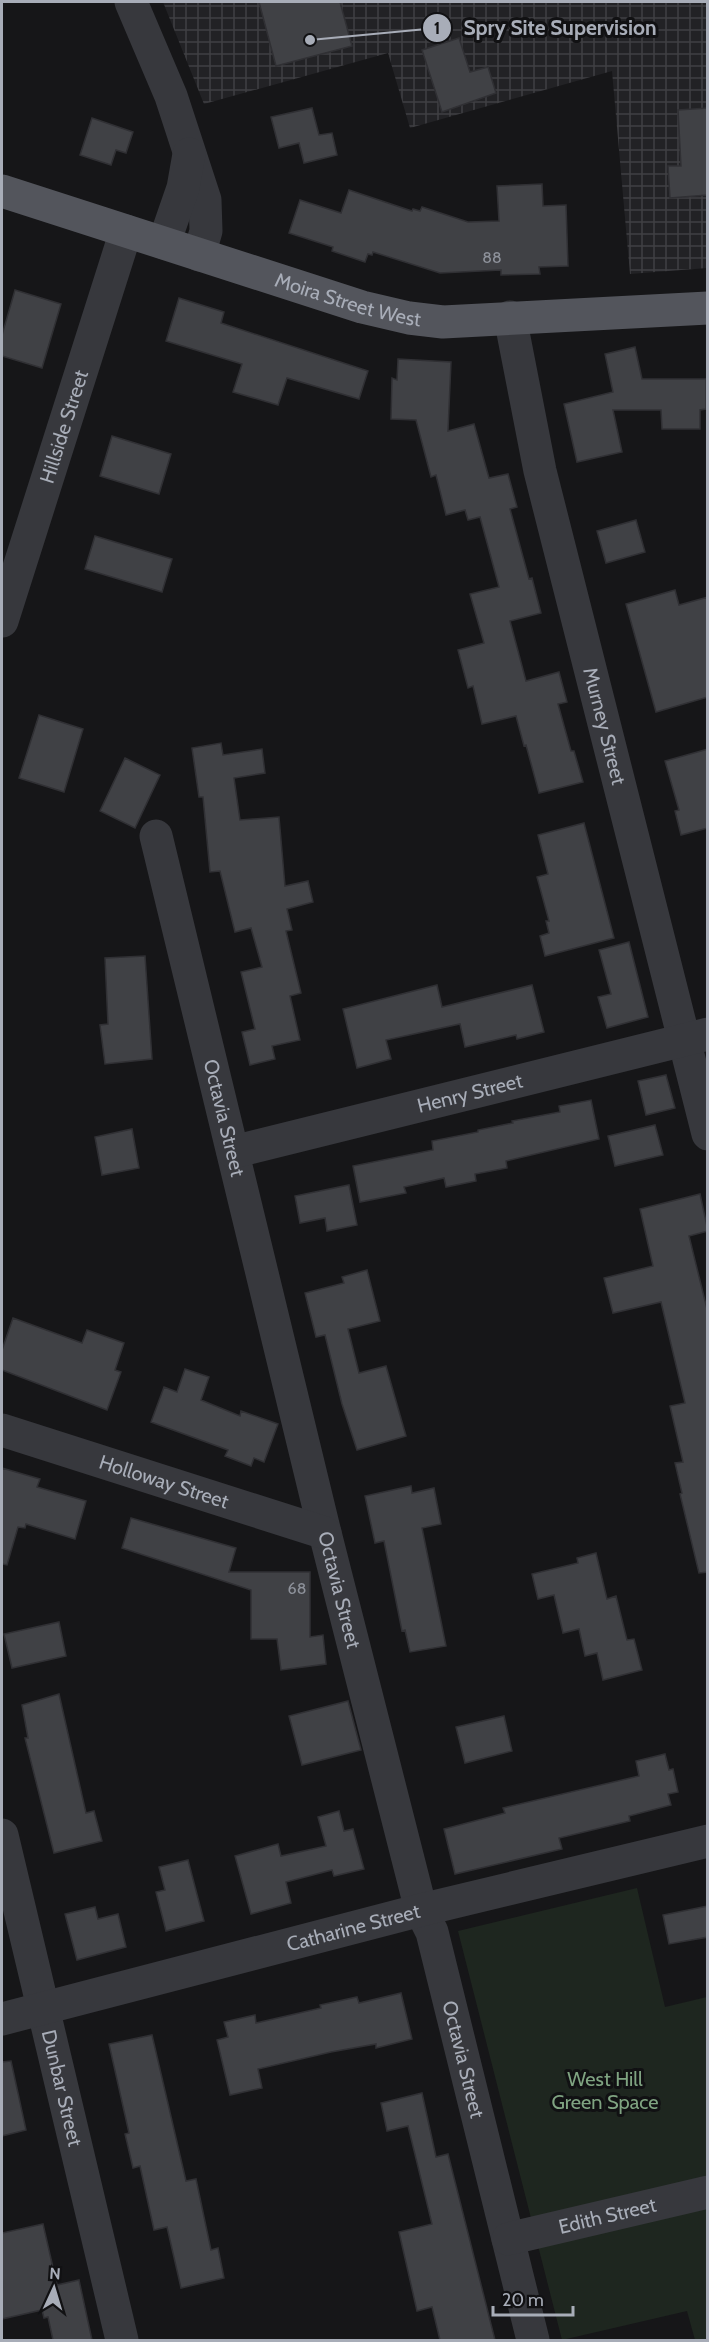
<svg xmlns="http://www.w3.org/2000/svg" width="709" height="2342" viewBox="0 0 709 2342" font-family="Cabin,sans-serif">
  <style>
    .industrial { fill: url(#industrial-grid) }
    .green { fill: #1e261f }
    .building { fill: #404145; stroke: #303034; stroke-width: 1.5 }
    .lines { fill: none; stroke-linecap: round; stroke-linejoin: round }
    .minor { stroke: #37383d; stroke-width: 33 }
    .major { stroke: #53555c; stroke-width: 33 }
    .labels { text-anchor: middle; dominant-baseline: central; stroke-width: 6; stroke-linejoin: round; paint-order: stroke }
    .number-label { font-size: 16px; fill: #8e929b }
    .street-label { font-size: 20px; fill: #a8adb8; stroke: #111113 }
    .park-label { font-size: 20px; fill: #7fa381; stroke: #111113 }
    .leader { fill: none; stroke: #a8adb8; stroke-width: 2 }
    .callout-dot { fill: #a8adb8; stroke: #111113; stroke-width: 2 }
    .mark-label { font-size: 18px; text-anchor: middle; font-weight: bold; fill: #111 }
    .callout-label { font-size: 21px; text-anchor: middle; font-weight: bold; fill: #a8adb8; stroke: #111113; stroke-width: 6; stroke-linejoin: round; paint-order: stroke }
  </style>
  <defs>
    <pattern id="industrial-grid" width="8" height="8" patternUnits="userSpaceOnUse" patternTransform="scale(1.5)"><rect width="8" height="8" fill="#222225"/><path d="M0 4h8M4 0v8" fill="none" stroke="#3f3f43"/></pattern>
  </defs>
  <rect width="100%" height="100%" fill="#161618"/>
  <path class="industrial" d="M163,2H707V268L630,274L612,71L410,128L388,53L204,104Z"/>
  <path class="green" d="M637,1888L665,2007L707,1997V2340H695L687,2311L562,2340L458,1931Z"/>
  <path class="building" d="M259,2H340L352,46L276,66Z
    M459,38L470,72L488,67L496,93L442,112L422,50Z
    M312,108L319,135L332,133L337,155L304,163L299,143L279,148L271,117Z
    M708,108V195L670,198L668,166H681L678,110Z
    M92,118L133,132L126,153L116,150L111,165L80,155Z
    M542,184L543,206L566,205L568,266L539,267L540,274L501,275V270L440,273L373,252L372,255L368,254L365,262L332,251L333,247L289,233L300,200L341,213L349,190L412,211L413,209L420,211L422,207L468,222L499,221L497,186Z
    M15,290L61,304L42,368L2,356V335Z
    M179,298L224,312L221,323L368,371L359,399L287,378L278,405L233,392L242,364L166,341Z
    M635,347L642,379H706V409L700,410V429H662L661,410H613L622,452L577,462L564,404L613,392L605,354Z
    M398,359L451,362L448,431L474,424L489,478L508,474L517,507L510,509L529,579L532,578L541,613L510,621L526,681L559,672L567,702L558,704L571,751H574L583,782L539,793L526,745L524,746L516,716L482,724L473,686L468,688L458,650L484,643L470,594L499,587L480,517L468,520L465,510L446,515L436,475L431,477L416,420L391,419L392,378L397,380Z
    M112,436L171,454L159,494L100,476Z
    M636,520L645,552L606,563L597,531Z
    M95,536L172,559L162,592L85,569Z
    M675,590L679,605L708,597V697L656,712L626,604Z
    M39,715L83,729L64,792L19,778Z
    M221,743L223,755L262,749L265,773L234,778L240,820L279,817L285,886L308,881L313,902L287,909L292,930L286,931L301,993L290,996L300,1040L272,1046L275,1059L250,1065L242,1032L255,1029L241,972L262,967L251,928L235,932L220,871L210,872L203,797H199L192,748Z
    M708,749V828L681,835L675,811L679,810L665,761Z
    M125,758L160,775L135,828L100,811Z
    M584,823L614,938L545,956L540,936L549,933L546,921H549L537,877L548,874L538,835Z
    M629,942L648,1017L607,1028L598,997L611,994L599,950Z
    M145,956L152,1059L105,1064L100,1025L108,1024L105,958Z
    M437,985L442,1007L532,985L544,1032L517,1039L516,1035L465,1047L460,1024L386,1040L391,1059L357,1068L343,1009Z
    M666,1075L675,1108L646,1115L638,1081Z
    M591,1100L599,1139L506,1161L507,1168L475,1174L476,1181L446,1187L444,1178L404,1187L406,1193L360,1202L353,1166L433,1150L432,1141L478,1132V1130L513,1123L512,1121L560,1112L559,1106Z
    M655,1125L663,1155L615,1166L608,1136Z
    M132,1129L139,1168L102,1175L95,1137Z
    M349,1185L357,1225L327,1231L325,1218L300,1223L295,1196Z
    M700,1194L708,1231L689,1236L708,1313V1572L699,1573L680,1494L682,1493L675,1463L683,1462L670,1406L685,1403L661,1302L613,1313L604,1278L653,1266L640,1209Z
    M367,1270L380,1321L348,1329L359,1373L386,1366L406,1436L357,1450L342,1404L325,1335L316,1337L305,1293L344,1283L342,1277Z
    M13,1318L82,1343L87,1330L124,1343L115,1370L121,1372L107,1410L2,1370V1350Z
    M185,1369L209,1377L201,1400L240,1416L241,1411L278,1424L264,1462L254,1458L251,1466L225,1456L228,1450L151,1422L164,1387L177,1392Z
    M2,1468L40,1479L37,1487L86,1501L75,1539L26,1524L25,1528L18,1527L7,1565L2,1564Z
    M411,1486L412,1493L434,1488L441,1524L422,1528L446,1646L410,1652L405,1630L402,1631L384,1541L375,1543L365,1496Z
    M131,1518L236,1548L229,1572H310V1637L323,1635L326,1664L281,1670L277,1639H251V1590L122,1548Z
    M596,1553L607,1599L616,1596L627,1640L634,1639L642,1670L603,1680L597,1653L585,1656L579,1629L563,1633L554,1595L538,1599L532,1574L578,1563L577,1558Z
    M59,1622L66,1656L12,1668L4,1634Z
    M59,1694L86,1813L94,1811L102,1841L54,1853L25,1738H28L22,1705Z
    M348,1701L361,1750L302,1765L289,1716Z
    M504,1716L512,1751L465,1763L456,1727Z
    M665,1754L669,1770L673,1769L678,1792L668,1794L671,1805L629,1816L630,1821L559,1838L562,1849L455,1874L444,1829L505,1813L503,1808L639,1776L636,1761Z
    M339,1811L344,1831L353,1829L364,1869L334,1876L332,1870L286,1882L291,1903L251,1914L235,1856L278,1844L281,1856L326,1846L318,1817Z
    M188,1860L204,1921L166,1931L156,1892L165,1890L159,1867Z
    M708,1906V1937L669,1944L663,1915Z
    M95,1907L98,1919L118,1914L126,1947L77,1960L65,1914Z
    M401,1993L412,2039L376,2048V2044L331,2052L258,2069L262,2088L230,2095L217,2040L228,2037L224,2022L255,2015L256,2023L321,2008L320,2005L357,1997L359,2003Z
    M152,2035L186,2181L196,2179L211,2250L218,2248L224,2278L181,2288L167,2227L154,2230L140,2166L133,2168L125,2134L129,2133L109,2044Z
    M11,2061L26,2130L2,2136V2062Z
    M422,2093L436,2157L448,2154L495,2340H440L432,2307L417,2311L399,2232L432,2224L408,2126L387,2131L381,2103Z
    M43,2224L57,2285L79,2280L92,2340H53L48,2317L44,2318L42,2310L2,2319V2233Z"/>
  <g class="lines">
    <g class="minor">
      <path d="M131,2L171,96L205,200L206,231L199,255"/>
      <path d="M164,243L183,188L189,154"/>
      <path id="s1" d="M510,317L540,471L708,1134"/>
      <path id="s2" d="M2,621L126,231"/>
      <path id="s3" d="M156,836L325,1533L421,1910L432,1932L533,2340"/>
      <path id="s4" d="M233,1152L708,1034"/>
      <path id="s5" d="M2,1430L325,1533"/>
      <path id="s6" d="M2,1835L122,2340"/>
      <path id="s7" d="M2,2019L421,1910L708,1841"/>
      <path id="s8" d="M508,2239L708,2192"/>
    </g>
    <path class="major" id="s9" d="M2,191L362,307L409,318L443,322L708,308"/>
  </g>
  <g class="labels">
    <g class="number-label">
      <text x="492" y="257">88</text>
      <text x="297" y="1588">68</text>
    </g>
    <g class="street-label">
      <text stroke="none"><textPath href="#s9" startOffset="363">Moira Street West</textPath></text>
      <text stroke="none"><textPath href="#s2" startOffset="204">Hillside Street</textPath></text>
      <text stroke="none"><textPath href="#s1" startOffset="420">Murney Street</textPath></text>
      <text stroke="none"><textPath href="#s4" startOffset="244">Henry Street</textPath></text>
      <text stroke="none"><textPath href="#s3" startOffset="290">Octavia Street</textPath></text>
      <text stroke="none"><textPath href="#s5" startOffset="170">Holloway Street</textPath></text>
      <text stroke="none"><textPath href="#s3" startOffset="776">Octavia Street</textPath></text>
      <text stroke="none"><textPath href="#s7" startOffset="363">Catharine Street</textPath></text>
      <text stroke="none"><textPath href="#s3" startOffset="1262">Octavia Street</textPath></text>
      <text stroke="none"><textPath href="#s6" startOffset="260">Dunbar Street</textPath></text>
      <text stroke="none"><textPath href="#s8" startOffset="102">Edith Street</textPath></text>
    </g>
    <g class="park-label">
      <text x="605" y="2079">West Hill<tspan x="605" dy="23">Green Space</tspan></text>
    </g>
  </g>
  <path class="leader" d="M310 40L437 28"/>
  <g class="callout-dot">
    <circle cx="310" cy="40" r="6"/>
    <circle cx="437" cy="28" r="15"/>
  </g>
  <g class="mark-label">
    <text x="437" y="34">1</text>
  </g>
  <g class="callout-label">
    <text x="560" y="35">Spry Site Supervision</text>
  </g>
  <rect width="709" height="2342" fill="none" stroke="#a8adb8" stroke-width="6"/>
  <g transform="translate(54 2288) rotate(4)" stroke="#111113" stroke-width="4.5" paint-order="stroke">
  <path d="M0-4.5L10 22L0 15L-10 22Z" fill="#a8adb8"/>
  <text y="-9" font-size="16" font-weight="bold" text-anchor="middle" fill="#a8adb8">N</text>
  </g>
  <path d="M493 2306v9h80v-9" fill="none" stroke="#a8adb8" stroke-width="3"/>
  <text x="502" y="2306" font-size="18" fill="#a8adb8" stroke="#111113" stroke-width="4.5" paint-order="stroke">20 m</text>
</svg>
